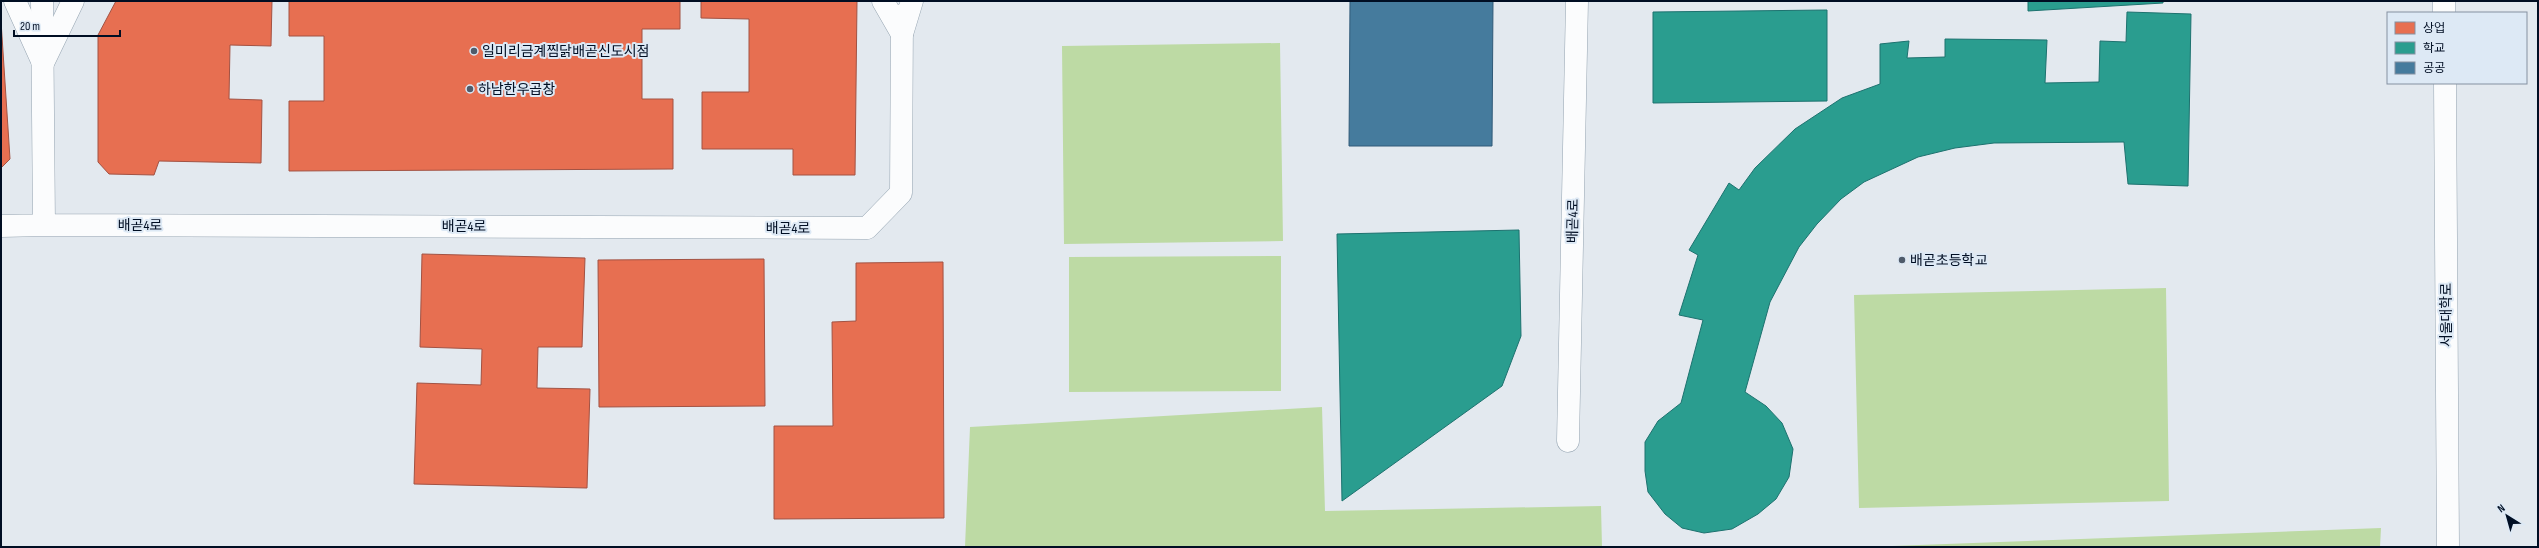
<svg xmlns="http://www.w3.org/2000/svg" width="2539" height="548" viewBox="0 0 2539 548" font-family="'Sofia Sans Condensed','Noto Sans KR',sans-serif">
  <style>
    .green { fill: #bddaa4 }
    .shops { fill: #e76f51; stroke: #a25243 }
    .schools { fill: #2a9d8f; stroke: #1d726f }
    .public { fill: #457b9d; stroke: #305a78 }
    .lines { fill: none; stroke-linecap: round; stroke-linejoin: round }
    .minor-casing { stroke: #95a4b1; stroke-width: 23 }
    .major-casing { stroke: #95a4b1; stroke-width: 23 }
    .minor { stroke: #fbfcfd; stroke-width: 22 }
    .major { stroke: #fbfcfd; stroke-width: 22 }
    .poi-dot { fill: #4f5b6a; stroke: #dde9f5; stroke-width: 1.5 }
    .labels { text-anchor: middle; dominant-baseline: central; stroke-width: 4; stroke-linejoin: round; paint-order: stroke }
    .poi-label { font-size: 14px; fill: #000e23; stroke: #dde9f5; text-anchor: start }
    .street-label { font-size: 14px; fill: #000e23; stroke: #dde9f5 }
  </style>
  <rect width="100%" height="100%" fill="#e3e9ef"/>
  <path class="green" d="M1280,43L1283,241L1064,244L1062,46Z
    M1281,256V391L1069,392V257Z
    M2166,288L2169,501L1859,508L1854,295Z
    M1322,407L1325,511L1601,506L1602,547H965L970,427Z
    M2381,528L2380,547H1865Z"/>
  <path class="shops" d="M116,1H272L271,46L230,45L229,99L262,100L261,163L159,161L154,175L109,174L98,162V35Z
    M289,1H680V29H642V99H673V169L289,171V101H324V36H289Z
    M701,1H857L855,175H793V149H702V92H749V19L701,18Z
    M1,21L10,159L1,168Z
    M422,254L585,258L582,347H538L537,388L590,389L587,488L414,484L417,383L481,385L482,349L420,347Z
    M764,259L765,406L599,407L598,260Z
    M943,262L944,518L774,519V426H833L832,322L856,321V263Z"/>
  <path class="schools" d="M2028,1H2163V3L2028,11Z
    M1827,10V101L1653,103V12Z
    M2127,12L2191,14L2188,186L2128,184L2124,142L1994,143L1955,148L1918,157L1864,182L1841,199L1817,224L1799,247L1770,302L1745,392L1766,406L1782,423L1793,449L1789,477L1776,499L1758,514L1732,529L1704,533L1682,528L1665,514L1648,492L1645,471V442L1658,421L1681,403L1703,320L1679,315L1698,255L1689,250L1729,183L1739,190L1755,168L1795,129L1842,98L1880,84V44L1909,41L1907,58L1945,57V39L2047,40L2045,83L2099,82L2100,41L2126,42Z
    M1519,230L1521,336L1502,386L1342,501L1337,234Z"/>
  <path class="public" d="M1350,1H1493L1492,146H1349Z"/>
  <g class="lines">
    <defs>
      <path id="minor" d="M42,1L44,225L867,228L901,193L902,15
        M2444,1V13
        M2445,83L2448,547
        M1,226L44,225
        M1568,441L1577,1"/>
      <path id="major" d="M15,1L43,63
        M883,1L902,34
        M902,34L912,1
        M43,63L73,1"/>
    </defs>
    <use href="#minor" class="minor-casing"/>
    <use href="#major" class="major-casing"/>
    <use href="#minor" class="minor"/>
    <use href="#major" class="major"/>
  </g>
  <g class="poi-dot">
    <circle cx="474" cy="51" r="4"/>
    <circle cx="470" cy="89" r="4"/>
    <circle cx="1902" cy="260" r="4"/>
  </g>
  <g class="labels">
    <g class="poi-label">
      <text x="482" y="51">일미리금계찜닭배곧신도시점</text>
      <text x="478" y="89">하남한우곱창</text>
      <text x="1910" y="260">배곧초등학교</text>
    </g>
    <g class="street-label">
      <text transform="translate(1573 221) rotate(-89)">배곧4로</text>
      <text x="140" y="225">배곧4로</text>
      <text x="464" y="226">배곧4로</text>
      <text x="788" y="228">배곧4로</text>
      <text transform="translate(2446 315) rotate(-90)">서울대학로</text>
    </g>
  </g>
  <rect width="2539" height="548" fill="none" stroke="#000e23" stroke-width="4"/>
  <rect x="2387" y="12" width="140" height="72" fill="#dde9f5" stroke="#8591a1"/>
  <rect x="2395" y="22" width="20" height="12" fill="#e76f51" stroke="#8591a1"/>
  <text x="2423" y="32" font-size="12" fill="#000e23">상업</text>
  <rect x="2395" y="42" width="20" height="12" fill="#2a9d8f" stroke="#8591a1"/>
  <text x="2423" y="52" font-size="12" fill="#000e23">학교</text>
  <rect x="2395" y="62" width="20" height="12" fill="#457b9d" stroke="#8591a1"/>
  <text x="2423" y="72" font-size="12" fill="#000e23">공공</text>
  <g transform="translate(2507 516) rotate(323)" stroke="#dde9f5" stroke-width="3" paint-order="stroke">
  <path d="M0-3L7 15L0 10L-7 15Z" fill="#000e23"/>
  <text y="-6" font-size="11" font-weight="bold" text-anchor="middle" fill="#000e23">N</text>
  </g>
  <path d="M14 30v6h106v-6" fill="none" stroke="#000e23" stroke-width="2"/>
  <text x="20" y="30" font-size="12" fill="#000e23" stroke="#dde9f5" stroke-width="3" paint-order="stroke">20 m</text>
</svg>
